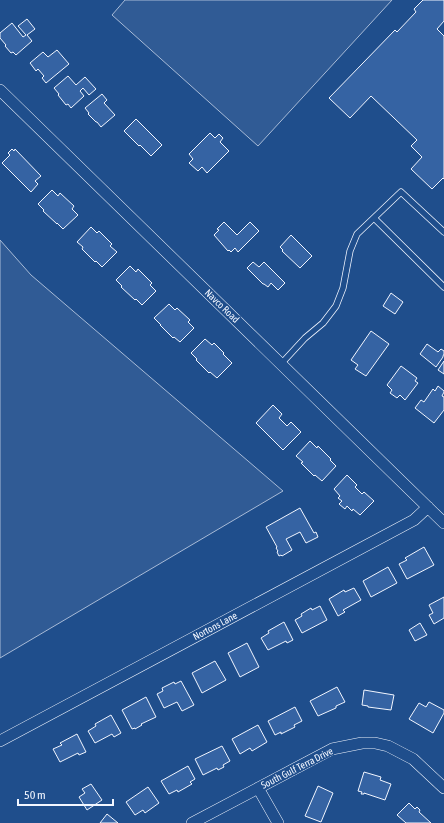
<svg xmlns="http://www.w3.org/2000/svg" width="444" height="823" viewBox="0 0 444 823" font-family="'Asap Condensed',sans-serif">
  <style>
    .built { fill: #305b95; stroke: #a8bbd7 }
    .building { fill: #3563a3; stroke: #f2f6ff }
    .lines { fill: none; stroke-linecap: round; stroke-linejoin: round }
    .service-casing { stroke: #f2f6ff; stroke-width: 7 }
    .minor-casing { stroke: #f2f6ff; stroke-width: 12 }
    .service { stroke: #1f4e8c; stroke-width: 5.5 }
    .minor { stroke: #1f4e8c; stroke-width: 11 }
    .labels { text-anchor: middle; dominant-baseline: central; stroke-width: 3; stroke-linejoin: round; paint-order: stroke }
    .street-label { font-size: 10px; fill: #f2f6ff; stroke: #1f4e8c }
  </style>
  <rect width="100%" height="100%" fill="#1f4e8c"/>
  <path class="built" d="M125,0H392L258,146L112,15Z
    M0,240L31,275L283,491L0,658Z"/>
  <path class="building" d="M423,0H444V21L437,29L444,36V179L443,178L432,189L411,169L422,157L411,146L417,140L371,96L350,118L329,98L395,30L397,32L416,12L414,9Z
    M27,19L35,29L27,35L32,41L16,55L13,52L11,53L5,46L6,45L0,38V33L12,23L23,37L26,35L18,26Z
    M57,50L69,64L46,83L42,78L44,76L38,69L36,71L30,63L43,52L48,57Z
    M68,76L76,85L85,77L96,89L89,95L83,88L80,91L84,96L71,108L68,104L66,105L58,95L59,94L54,88Z
    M102,94L107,100L104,103L115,115L101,127L97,122H96L88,114L89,113L85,108Z
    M136,119L162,145L151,156L140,145L139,146L124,131Z
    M210,133L215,138L219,134L223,138L220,142L229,151L207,173L202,167L198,171L189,163L193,159L189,154Z
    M12,149L14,151L15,149L41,176L35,181L38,184L31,192L2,163L10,155L8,153Z
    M52,190L58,196L60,193L74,206L72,209L78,215L63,229L57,223V224L43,211L44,210L38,204Z
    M224,222L237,235L250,222L259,231L238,252L235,248L231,252L229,250L228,251L214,235L219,230L217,229Z
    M91,227L97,233L99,231L112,244L110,246L117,252L102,267L96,261L95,262L82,249L83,247L77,242Z
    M291,235L312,256L300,268L282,251L283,250L280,247Z
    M253,262L259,267L264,262L285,283L278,290L271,283L268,287L264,284H263L247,268Z
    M130,266L136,272L138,269L152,283L150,285L156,291L142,305L136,299L135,300L121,287L122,286L116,280Z
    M391,293L403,302L395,314L383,306Z
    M169,304L175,310L177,308L190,320L188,322L194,328L180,342L174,337L173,338L160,325H161L154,318Z
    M371,331L389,344L366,376L355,369L358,365L351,360Z
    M205,339L212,345L214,343L224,353L223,354L232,363L217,378L210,372L209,373L196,360L197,359L191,353Z
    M427,344L438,352L441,349L444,351V354L443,356V357L436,367L420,354Z
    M444,361V374L438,370Z
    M401,366L417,378L415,381L418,383L405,400L400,395L397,398L390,393L392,390L387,385Z
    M438,386L444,391V392L442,396L444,397V410L434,423L415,408L421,400L424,402L433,389L435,391Z
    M273,405L282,414L279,418L287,426L291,422L301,432L283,450L256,423Z
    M310,441L317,448L318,446L331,459L330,460L336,466L322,481L315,475L314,476L301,463L303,462L296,456Z
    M347,475L357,485L355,487L362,494L364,492L374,501L360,515L353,509L352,511L347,506L345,509L339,504L342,501L338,498L340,496L334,489Z
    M300,508L314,533L316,532L318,537L306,543L300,532L286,539L292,550L282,556L281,555L279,556L277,552L278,551L276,548L277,547L266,527Z
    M424,547L434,565L407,579L399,564L407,560L405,558Z
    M388,567L397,583L371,597L363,581Z
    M354,588L361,600L343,610L345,612L338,616L329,599L344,590L345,592Z
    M444,597V618L434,624L429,615L433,613L429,605Z
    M320,606L327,620L302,633L295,620L302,616L301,614L311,608L312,610Z
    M284,622L293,640L287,643L286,641L268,650L261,638L269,633L268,631Z
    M420,623L427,635L415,641L409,630Z
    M247,643L259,667L240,677L228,653Z
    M215,661L226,680L202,693L192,673Z
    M181,681L194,705L182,711L177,702L164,708L157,694L163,691L162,688L174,682L175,684Z
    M337,687L345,702L336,706V708L318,716L310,701Z
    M364,690L394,695L391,710L368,707V706L362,705Z
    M146,697L156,717L141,724L142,725L135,729V728L132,729L122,710Z
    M429,702L444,710V713L433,733L409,719L419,703L426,707Z
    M295,707L302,721L294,725L295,727L281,734V732L275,735L268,721Z
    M111,715L121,733L114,737L112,734L95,743L88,731L96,726L95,724Z
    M258,725L267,742L252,751L250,748L240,754L232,739Z
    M77,734L86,752L79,755L78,753L60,762L53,749L62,745L60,743Z
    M222,746L230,761L223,765L224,767L218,770L217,768L203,775L195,759Z
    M188,766L195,779L190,782L192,784L178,792L177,790L169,794L161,781Z
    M364,772L381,777L380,780L391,784L385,800L364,793V794H361L362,792L358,791Z
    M91,784L102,800L87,810L79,797L85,793L82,789Z
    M318,786L333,793L321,822L305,816Z
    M148,787L159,803L145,813L143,810L135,815L126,802Z
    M409,803L415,809L417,807L420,810L419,812L431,823H406L397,815Z
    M107,814L118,823H100Z"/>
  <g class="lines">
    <defs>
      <path id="service" d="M374,218L444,287
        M281,364L305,338L323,323L336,306L343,288L350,251L357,234L401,192L444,232"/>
      <path id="minor" d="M0,90L444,523
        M0,741L414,520L428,507
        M258,788L278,823
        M192,823L332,749L362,743H375L388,746L413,759L444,788"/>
    </defs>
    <use href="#service" class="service-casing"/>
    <use href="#minor" class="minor-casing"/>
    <use href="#service" class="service"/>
    <use href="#minor" class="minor"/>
  </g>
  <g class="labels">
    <g class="street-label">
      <text transform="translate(222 306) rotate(44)">Navco Road</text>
      <text transform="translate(215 626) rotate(-28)">Nortons Lane</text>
      <text transform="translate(297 768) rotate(-27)">South Gulf Terra Drive</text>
    </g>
  </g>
  <path d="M18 799v6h95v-6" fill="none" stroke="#f2f6ff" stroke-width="2"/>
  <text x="24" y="799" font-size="12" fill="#f2f6ff" stroke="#1f4e8c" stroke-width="3" paint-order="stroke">50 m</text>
</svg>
